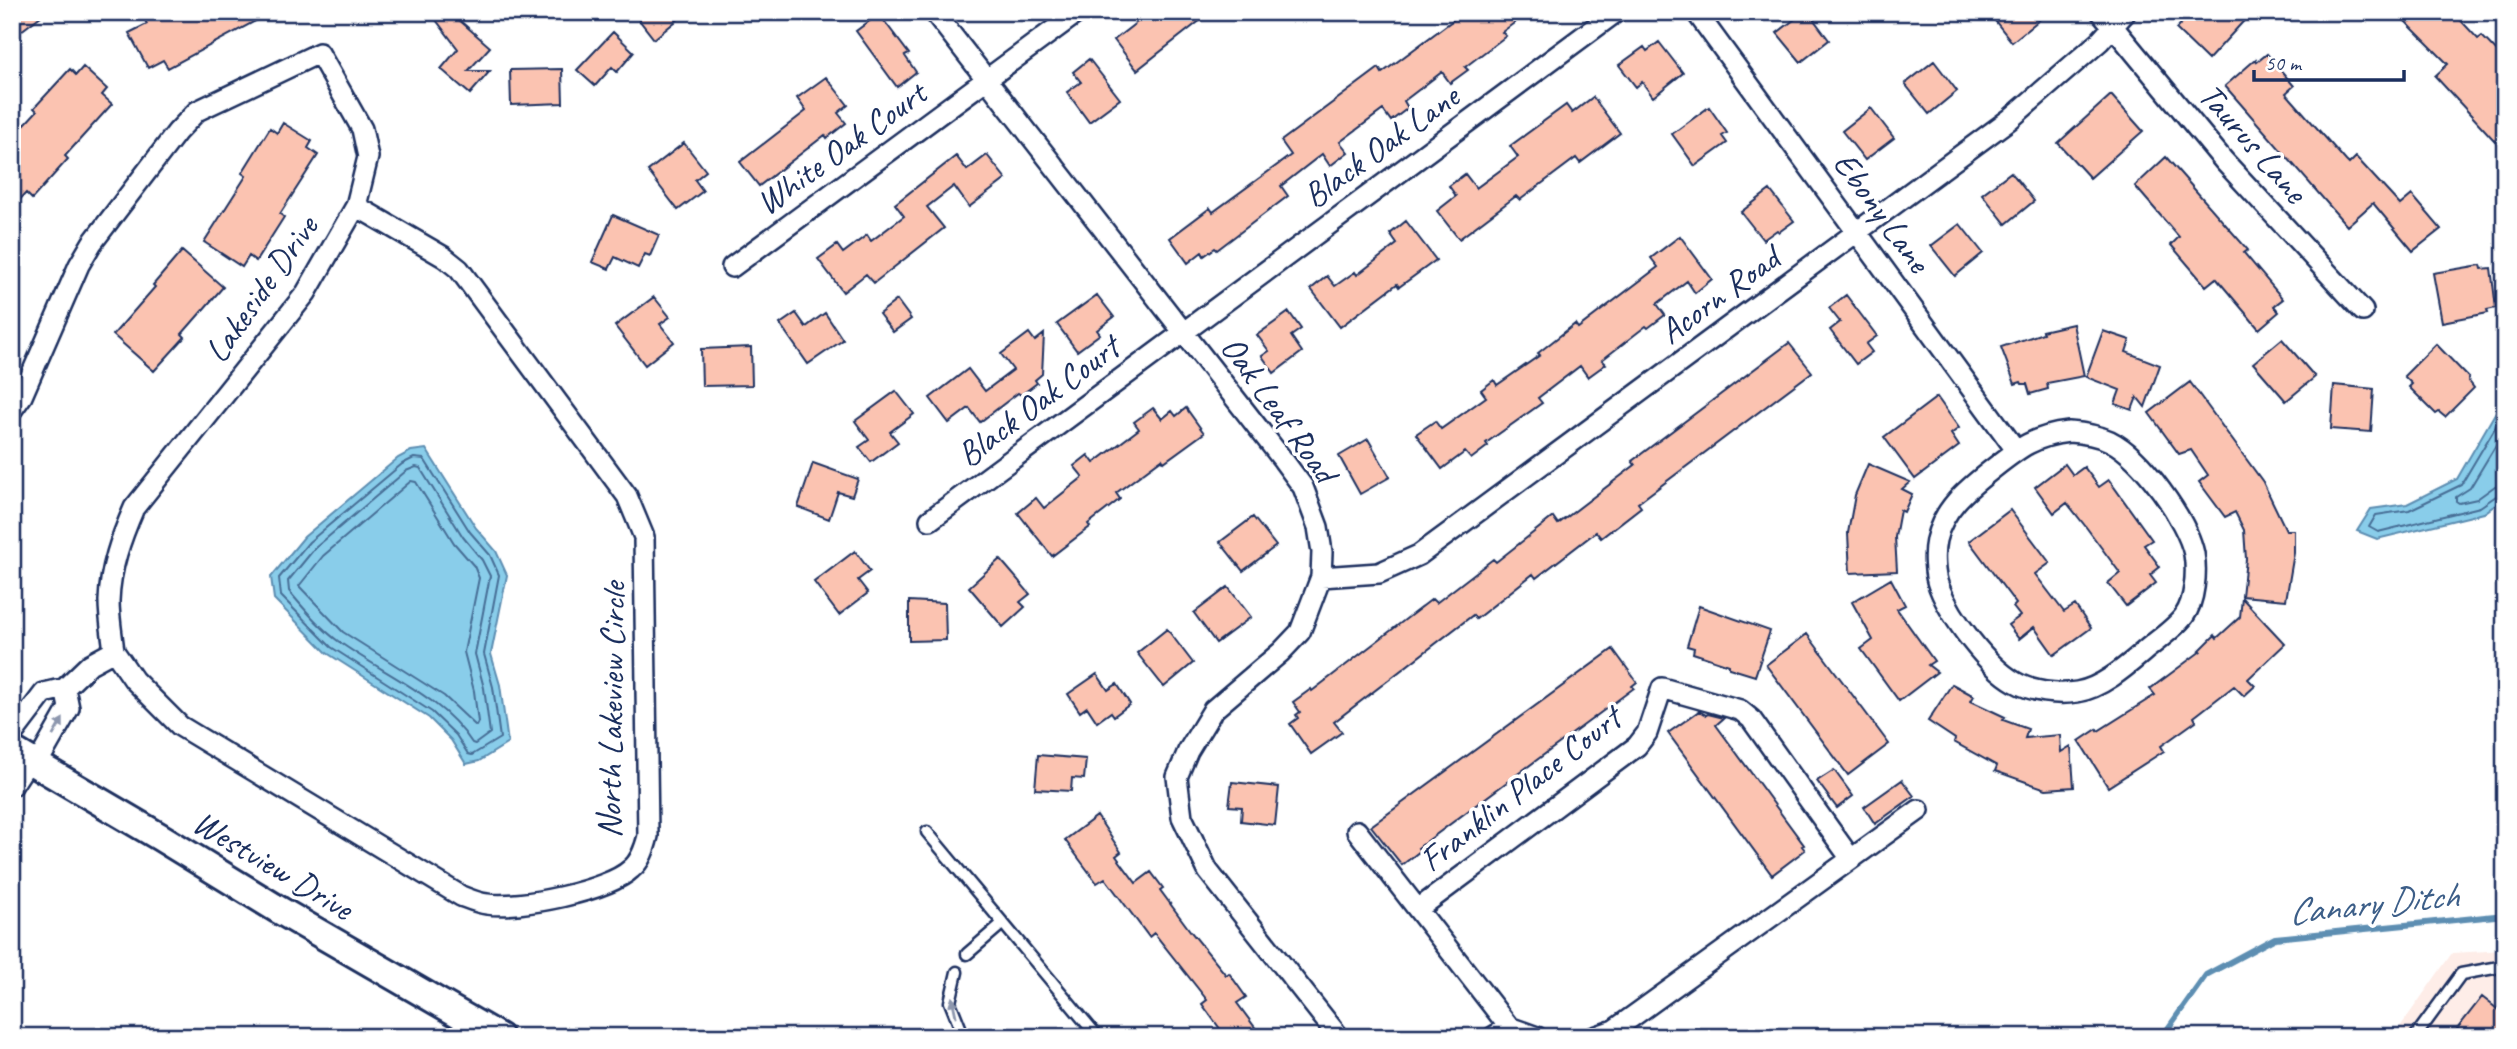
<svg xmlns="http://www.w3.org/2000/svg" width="2517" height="1049" viewBox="0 0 2517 1049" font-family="Caveat,sans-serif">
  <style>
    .built { fill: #feede8 }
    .water { fill: #89cdea; stroke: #5d8eb2; stroke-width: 2 }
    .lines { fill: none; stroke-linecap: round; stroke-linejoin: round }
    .shore { stroke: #476e96; stroke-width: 2 }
    .stream { stroke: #5d8eb2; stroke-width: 6 }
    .building { fill: #fbc3b1; stroke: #1b2f5e; stroke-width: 2 }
    .lane-casing { stroke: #1b2f5e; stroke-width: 15 }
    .street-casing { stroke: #1b2f5e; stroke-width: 24 }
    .secondary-casing { stroke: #1b2f5e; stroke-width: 32 }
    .lane { stroke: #fff; stroke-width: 10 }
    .street { stroke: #fff; stroke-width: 19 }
    .secondary { stroke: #fff; stroke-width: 26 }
    .oneway { fill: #8d97ae }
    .labels { text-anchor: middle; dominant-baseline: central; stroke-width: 7; stroke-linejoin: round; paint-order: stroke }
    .street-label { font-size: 35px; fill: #1b2f5e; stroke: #fff }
    .water-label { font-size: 37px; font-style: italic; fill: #3c5e88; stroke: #fff }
  </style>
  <rect width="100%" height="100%" fill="#fff"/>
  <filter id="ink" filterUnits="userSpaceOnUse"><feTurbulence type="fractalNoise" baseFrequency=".0143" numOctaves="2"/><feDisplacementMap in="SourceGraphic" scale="14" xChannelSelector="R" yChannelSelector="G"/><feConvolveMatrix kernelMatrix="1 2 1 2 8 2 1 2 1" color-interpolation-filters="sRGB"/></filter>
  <g filter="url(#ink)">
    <path class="built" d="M2505,950V1037H2393L2452,953Z"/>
    <path class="water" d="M2505,396V498L2484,513L2377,539L2357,531L2371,509L2407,504L2457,479Z
      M426,449L476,528L496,551L507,575L491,654L500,685L508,743L479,761L466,764L451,740L429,718L327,653L274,599L271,577L304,537L398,458L411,451Z"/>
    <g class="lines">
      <path class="shore" d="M2505,411L2461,485L2409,510L2376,515L2369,527L2378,532L2480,507L2499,494L2505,493
        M2505,430L2470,488L2456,497V501L2459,503L2477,499L2495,486L2505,484
        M414,458L424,459L470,532L490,555L499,575L484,654L493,687L500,738L472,755L468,754L456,735L432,712L331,647L281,596L279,578L309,542L402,464Z
        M416,467L420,468L463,537L482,560L490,576L475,654L484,688L490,733L475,744L472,743C441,695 383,674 338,641C320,628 303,608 289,591L288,581L315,548L406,471Z
        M411,481L416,482L454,543L474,566L479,578L464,652L474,691L478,722L476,726L444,696L343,632L299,586L323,556Z"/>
      <path class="stream" d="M2162,1037L2206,975L2275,938L2505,915"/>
    </g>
    <path class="building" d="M12,12H46L12,38Z
      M153,12H272L168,68L163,60L148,68L129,33L147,24L143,17Z
      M430,12H450L490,47L468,71H490L470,94L441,69L458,49Z
      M633,12H687L654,39Z
      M1150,12H1211L1137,70L1114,40Z
      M1464,12H1529L1502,32L1506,36L1465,67L1468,70L1450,83L1442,72L1404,101L1408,108L1391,121L1383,110L1340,142L1348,152L1330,166L1322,154L1281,186L1288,196L1217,250L1215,248L1204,256L1202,252L1188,263L1170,238L1210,208L1213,212L1291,155L1281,141L1379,68L1382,73Z
      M1804,12H1808L1829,40L1801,62L1777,33Z
      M1988,12H2049L2012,42Z
      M2192,12H2252L2208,60L2176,29Z
      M2396,12H2453L2478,39L2482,36L2505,60V152L2435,76L2448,64Z
      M879,14L909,54L905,56L916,72L897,87L856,31Z
      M613,32L634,52L617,72L612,67L595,86L577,70Z
      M1659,42L1683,73L1653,97L1642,82L1636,87L1619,65L1644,47L1647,51Z
      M2267,54L2294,86L2286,93L2346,161L2349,164L2356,157L2400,205L2412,195L2441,229L2413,251L2373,203L2347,226L2225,86L2256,59L2257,62Z
      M1089,59L1120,99L1089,122L1067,92L1081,82L1073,72Z
      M1934,61L1957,91L1929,114L1905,84Z
      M83,67L107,89L102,95L112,104L65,156L68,159L32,199L26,193L12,208V138L37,111L34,108L70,69L76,75Z
      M562,69L563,103L511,105L510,70Z
      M826,77L848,105L838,113L846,123L827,138L825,135L759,186L740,162L806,111L797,98Z
      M2111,95L2143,131L2090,178L2058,143Z
      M1593,97L1620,133L1580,163L1576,158L1520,200L1516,196L1459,239L1437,211L1456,196L1449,186L1465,174L1476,188L1518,157L1510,146L1566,105L1572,113Z
      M1709,107L1727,133L1722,136L1727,143L1695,166L1672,134Z
      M1871,108L1894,138L1865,160L1842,131Z
      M283,123L312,141L308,148L318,155L280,214L284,217L256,261L249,256L242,267L204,242L246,176L242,173L270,128L277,133Z
      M684,143L706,171L695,180L703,191L678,210L648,171Z
      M987,155L1006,179L969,207L954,186L927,207L944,228L874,283L866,274L843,292L818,259L837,245L843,253L867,235L871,241L904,216L895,204L956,156L967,170Z
      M2166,157L2248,250L2244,253L2283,299L2274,306L2279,312L2259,329L2216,278L2206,286L2171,245L2179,237L2135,186Z
      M2011,172L2034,201L2006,224L1982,194Z
      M1770,190L1794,221L1779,232L1777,230L1763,240L1741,212Z
      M613,215L659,235L650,256L645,254L638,268L615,257L609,269L592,262Z
      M1406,221L1436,260L1399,287L1397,284L1340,327L1311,289L1327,276L1335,286L1355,272L1357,275L1397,244L1390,234Z
      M1960,224L1983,253L1955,276L1931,246Z
      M1680,236L1712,279L1695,293L1687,281L1657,304L1665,315L1648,328L1646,326L1602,360L1606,364L1588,377L1580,366L1538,398L1542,403L1486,443L1488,446L1471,459L1465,452L1442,469L1416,434L1435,421L1441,429L1486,397L1481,390L1494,380L1497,385L1540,355L1538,353L1575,324L1578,328L1658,267L1651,258Z
      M182,251L223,287L182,334L185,337L154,371L113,335L155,287L153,285Z
      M2481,265L2482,269L2491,268L2496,308L2487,310L2488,313L2442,322L2433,273Z
      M1097,295L1114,317L1097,330L1100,334L1077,351L1057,324Z
      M1846,295L1877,336L1866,344L1872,352L1856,364L1830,330L1840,322L1829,308Z
      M654,297L670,317L660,324L674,342L645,365L615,326Z
      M897,300L911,319L893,332L879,314Z
      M1289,312L1301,329L1291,336L1302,352L1274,373L1262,356L1269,351L1257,335Z
      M796,313L806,327L825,313L843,340L808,364L780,324Z
      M2073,324L2084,376L2047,383L2048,389L2030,394L2027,384H2022L2021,382L2015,384L2001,347L2043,333L2042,331Z
      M2103,331L2130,340L2126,352L2160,365L2145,407L2137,397L2132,410L2115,404L2120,390L2086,377Z
      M1029,333L1035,341L1044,334L1042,374L1035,380L1037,383L1021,395L1018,393L980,422L969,408L949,423L930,398L968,369L985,391L1013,370L1001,354Z
      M2282,339L2315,377L2286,401L2253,363Z
      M1789,343L1812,372L1638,503L1641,507L1601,538L1596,532L1536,578L1533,574L1476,619L1473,615L1334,722L1342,732L1311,754L1290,724L1298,718L1296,715L1300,712L1293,702L1311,689L1312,691L1432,599L1436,603L1493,559L1496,562L1553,517L1558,524L1635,465L1632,461Z
      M2436,344L2469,378L2468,380L2474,388L2445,417L2439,412L2436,414L2409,387L2412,384L2404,376Z
      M751,347L752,385L702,386L701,349Z
      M2190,382L2263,482L2286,530H2294V553L2286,600L2242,596L2246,559L2244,530L2235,512L2225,517L2199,482L2208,475L2191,450L2179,454L2149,413Z
      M2334,385L2374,389L2371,432L2331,429Z
      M896,391L914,414L890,432L898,442L871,462L859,447L869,440L855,421Z
      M1937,397L1959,428L1951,434L1959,446L1915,479L1884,437Z
      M1153,408L1162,419L1172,411L1176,416L1186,408L1204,433L1164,462L1162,459L1116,493L1120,499L1088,524L1090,527L1052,556L1018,513L1036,498L1044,508L1083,477L1074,466L1088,455L1094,463L1139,429L1134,422Z
      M1368,439L1390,477L1360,494L1339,456Z
      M813,463L858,479L852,496L838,492L829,519L798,507Z
      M1868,464L1910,482L1902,489L1912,494L1904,512L1900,510L1895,537L1897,571L1850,573L1848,533L1855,495Z
      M2065,464L2073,475L2084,467L2099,487L2109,480L2152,540L2144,545L2160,567L2150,575L2156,583L2126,606L2108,583L2120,573L2086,527L2067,503L2054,513L2035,487Z
      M2010,510L2050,563L2035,574L2064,612L2075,605L2091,628L2054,655L2034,627L2019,639L2008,625L2020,616L2013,607L2016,604L1969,541Z
      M1253,517L1276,546L1243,571L1220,542Z
      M855,551L870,571L858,580L868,593L839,615L814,582Z
      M1000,559L1030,594L1020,602L1025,607L1003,627L969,587Z
      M1891,579L1905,605L1897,609L1934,661L1928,665L1937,672L1899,701L1861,649L1873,640L1852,602Z
      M1228,587L1251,617L1216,643L1194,613Z
      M2242,598L2285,644L2248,679L2255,686L2244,696L2234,686L2194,717L2196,721L2161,746L2164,751L2108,787L2079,741L2097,729L2098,731L2155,695L2150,689L2201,651L2200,650L2215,635L2217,638L2240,617Z
      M909,601L945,603L946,640L909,641Z
      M1699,606L1770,631L1755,676L1729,668V665L1693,653L1694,648L1687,646Z
      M1167,629L1193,663L1164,687L1137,653Z
      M1807,634L1889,744L1848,775L1766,665Z
      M1613,649L1637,682L1632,686L1634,688L1418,848L1420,851L1402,865L1371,826Z
      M1097,674L1108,690L1117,684L1130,704L1114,716L1111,712L1097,722L1087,707L1080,712L1068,694Z
      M1952,684L1974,696L1971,701L2005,717L2003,720L2028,729L2025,738L2060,735L2061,752L2071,746L2074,787L2046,789L1995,771L1997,766L1954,742L1955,739L1928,721Z
      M1699,711L1706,715L1708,714L1724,718L1716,725L1804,845L1802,846L1805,850L1772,875L1668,733Z
      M1038,755L1086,759L1084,779L1072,778L1071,791L1035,789Z
      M1834,770L1853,796L1837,808L1817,781Z
      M1902,780L1914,796L1875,824L1864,807Z
      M1232,782L1279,787L1275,825L1241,821L1242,807L1229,806Z
      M1097,816L1121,852L1116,856L1136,883L1151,872L1163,888L1160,890L1191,932L1226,975L1229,973L1246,997L1237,1003L1262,1037H1226L1202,1004L1207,1000L1154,933L1149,937L1105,878L1097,883L1065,840Z
      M2482,997L2505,1015V1037H2468L2457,1029Z"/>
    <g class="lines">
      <defs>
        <path id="lane" d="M927,832L1098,1037
          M967,954L1003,923
          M957,972L950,1002L962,1032L971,1037
          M2415,1037L2461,974L2505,966"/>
        <path id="street" d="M934,12L1283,460L1303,487L1318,527L1322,552L1321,577L1300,632L1281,652L1213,710L1188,751L1177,777L1182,817L1208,871L1339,1037
          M1696,12L2016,450
          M2101,12L2224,161L2363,311
          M732,267L1078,12
          M12,410L22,396L79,265L92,243L177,132L197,111L319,53L362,129L368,157L356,206L306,293L134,508C121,538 110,568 109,601C109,617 112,634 114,651
          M2069,432C2084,433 2097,435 2110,441C2142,457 2187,520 2194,554C2197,572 2195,601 2184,616C2175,628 2160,638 2148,648C2129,664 2103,688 2077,692C2057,695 2032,692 2015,682C1987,666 1951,618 1939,587C1934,575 1933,554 1936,540C1943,509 1966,490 1990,471C2018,449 2033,436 2069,432Z
          M930,520L1616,12
          M1321,577L1379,573L1419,555L2010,119L2100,41L2126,12
          M12,735L44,693L65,688L90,664L114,651L134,680L180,726L461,896C469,899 478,903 487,904C518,909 608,891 631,869C641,861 645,848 648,836L644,537L627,496L459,269L444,257L356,206
          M37,764L69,708L65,688
          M12,786L29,760
          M1357,831L1509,1027
          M1418,909L1637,746L1647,733L1662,688L1740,710L1751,719L1851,859
          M1493,1037L1509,1027L1537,1037
          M1594,1037L1614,1030L1919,810"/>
        <path id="secondary" d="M12,750L160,837L279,910L499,1037"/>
      </defs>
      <use href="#lane" class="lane-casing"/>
      <use href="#street" class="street-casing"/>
      <use href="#secondary" class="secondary-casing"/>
      <use href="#lane" class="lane"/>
      <use href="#street" class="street"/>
      <use href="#secondary" class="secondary"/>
    </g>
    <defs><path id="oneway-solid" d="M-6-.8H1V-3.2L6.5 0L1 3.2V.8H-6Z" transform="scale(1.75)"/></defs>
    <g class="oneway">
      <use href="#oneway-solid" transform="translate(58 727) rotate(-60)"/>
      <use href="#oneway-solid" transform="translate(954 1007) rotate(-102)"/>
    </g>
  </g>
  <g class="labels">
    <g class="street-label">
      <text transform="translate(2253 143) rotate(49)">Taurus Lane</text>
      <text transform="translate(1381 146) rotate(-36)">Black Oak Lane</text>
      <text transform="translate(841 148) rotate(-36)">White Oak Court</text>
      <text transform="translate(1882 212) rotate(54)">Ebony Lane</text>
      <text transform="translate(261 289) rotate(-55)">Lakeside Drive</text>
      <text transform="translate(1719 295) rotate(-36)">Acorn Road</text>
      <text transform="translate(1038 401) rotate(-37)">Black Oak Court</text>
      <text transform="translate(1279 409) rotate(54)">Oak Leaf Road</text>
      <text transform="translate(611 710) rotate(-89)">North Lakeview Circle</text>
      <text transform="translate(1520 789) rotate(-38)">Franklin Place Court</text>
      <text transform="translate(273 865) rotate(31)">Westview Drive</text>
    </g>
    <g class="water-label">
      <text transform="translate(2373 903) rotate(-6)">Canary Ditch</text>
    </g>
  </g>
  <rect width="2517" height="1049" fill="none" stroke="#fff" stroke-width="42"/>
  <rect x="21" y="21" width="2475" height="1007" fill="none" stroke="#1b2f5e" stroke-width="2.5" filter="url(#ink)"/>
  <path d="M2254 70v10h150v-10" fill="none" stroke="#1b2f5e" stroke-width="3.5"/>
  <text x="2265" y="70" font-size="21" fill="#1b2f5e" stroke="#ffffff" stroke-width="5" paint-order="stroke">50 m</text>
</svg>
